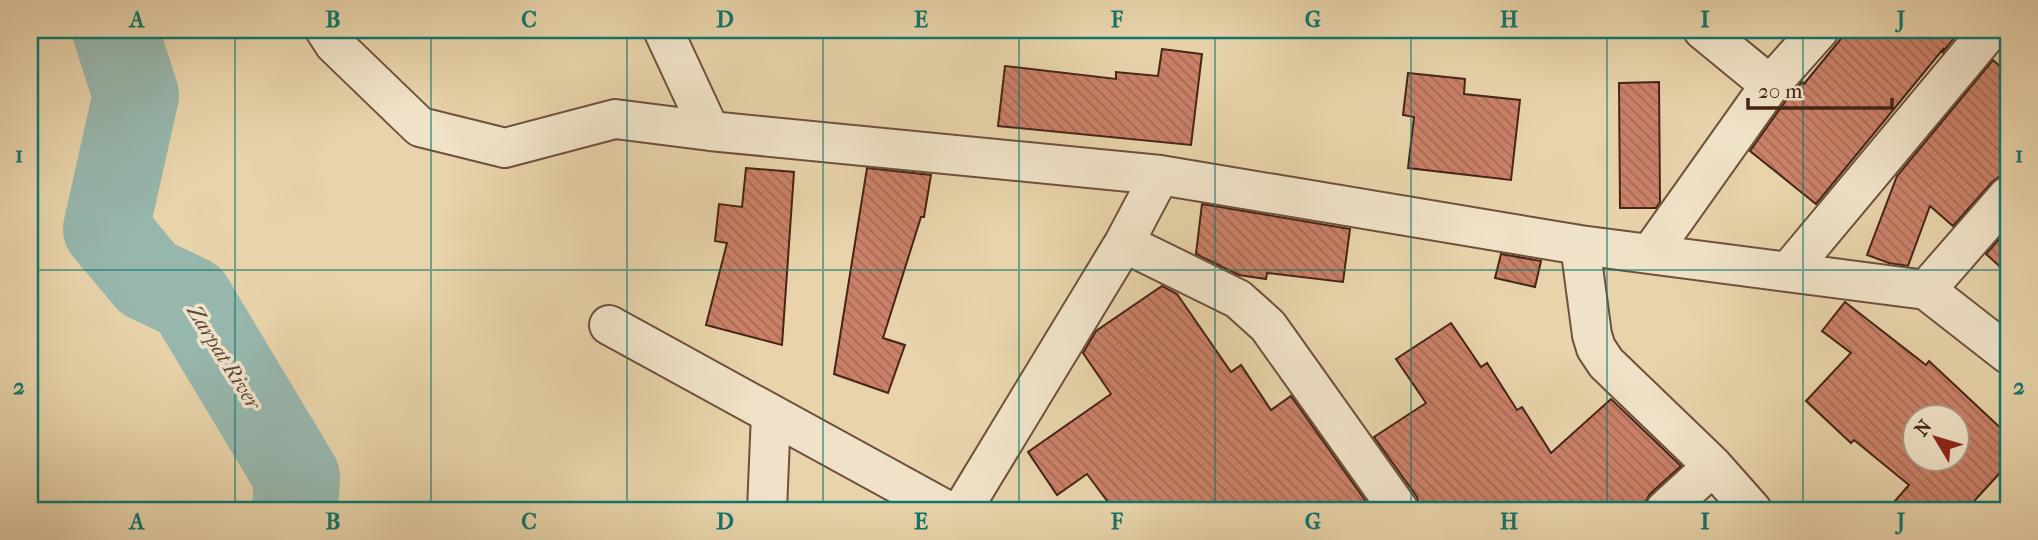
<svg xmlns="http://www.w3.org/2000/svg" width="2038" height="540" viewBox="0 0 2038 540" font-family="'IM FELL French Canon',serif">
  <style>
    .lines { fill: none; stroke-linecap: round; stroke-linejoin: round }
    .river { stroke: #97b7ad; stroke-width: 86 }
    .building { fill: url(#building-back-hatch); stroke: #462417; stroke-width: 2; fill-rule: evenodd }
    .street-casing { stroke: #6e503c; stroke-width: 42 }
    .street { stroke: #f0e2c8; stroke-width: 38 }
    .grid { fill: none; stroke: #0f766e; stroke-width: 2; stroke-opacity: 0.55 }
    .labels { text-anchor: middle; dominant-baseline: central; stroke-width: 7; stroke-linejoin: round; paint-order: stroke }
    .water-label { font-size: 21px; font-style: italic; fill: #5a493c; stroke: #f0e2c8 }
    .neatline { fill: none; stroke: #0f766e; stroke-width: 2.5 }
    .grid-label { font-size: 23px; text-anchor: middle; font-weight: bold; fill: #0f766e }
  </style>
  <defs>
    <pattern id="building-back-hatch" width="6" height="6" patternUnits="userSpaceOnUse" patternTransform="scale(1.75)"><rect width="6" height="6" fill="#ca8168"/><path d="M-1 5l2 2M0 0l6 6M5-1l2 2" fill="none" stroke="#a66955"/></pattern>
  </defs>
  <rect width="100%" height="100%" fill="#e8d3aa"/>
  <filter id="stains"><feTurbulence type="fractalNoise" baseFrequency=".00286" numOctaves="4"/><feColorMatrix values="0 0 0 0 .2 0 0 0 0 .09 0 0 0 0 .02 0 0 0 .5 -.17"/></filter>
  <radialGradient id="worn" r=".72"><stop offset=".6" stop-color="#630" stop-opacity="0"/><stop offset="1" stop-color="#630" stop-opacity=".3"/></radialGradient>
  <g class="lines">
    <path class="river" d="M115,30L136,95L106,229L148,279L190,299L297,477L295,510"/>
  </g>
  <path class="building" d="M1848,30L1960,31L1942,53L1944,48L1816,204L1750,151L1787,99L1802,82L1804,84Z
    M1162,49L1202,54L1191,145L998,126L1005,66L1116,79V72L1158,76Z
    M1993,60L2008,73V175L2000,176L1992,182L1953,226L1930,206L1908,266L1889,263L1867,255L1897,176Z
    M1408,73L1465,79L1464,94L1520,100L1511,180L1408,168L1414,117L1403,115Z
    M1659,82L1660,202L1656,208H1620L1619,83Z
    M746,168L794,172L782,345L706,325L727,243L715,241L719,204L742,207Z
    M867,168L931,175L924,217H921L883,338L905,345L888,393L834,374Z
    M1202,204L1350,229L1343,282L1267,273L1266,279L1239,275L1196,254Z
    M2008,229V274L1986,254Z
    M1501,254L1541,261L1535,287L1495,278Z
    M1162,286L1177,294L1231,372L1241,365L1271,410L1291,396L1372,510H1114L1087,474L1057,495L1028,452L1111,394L1083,353L1096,331Z
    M1845,302L1926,365L1929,361L2008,435V464L1966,510H1887L1909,485L1854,440L1851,443L1806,401L1851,353L1822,331ZM1915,417H1957V459H1915Z
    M1451,323L1481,367L1487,363L1517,410L1522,407L1551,453L1611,399L1681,466L1650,494L1641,510H1420L1417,497L1374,437L1426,403L1396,359Z"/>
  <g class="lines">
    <defs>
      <path id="street" d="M325,30L334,44L420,127L505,148L615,119L710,131L1160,175L1580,245L1926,290L2008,354
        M663,30L710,131
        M1703,30L1770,85
        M1124,243L1238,299L1268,326L1399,510
        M1580,245L1592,335L1596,348L1606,363L1713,466L1752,510
        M1650,254L1770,85L1819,30
        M1788,272L1990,30
        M1926,290L2008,196
        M609,325L946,510
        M767,510L771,414
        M962,510L1124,243L1160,175
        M1665,510L1713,466"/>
    </defs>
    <use href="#street" class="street-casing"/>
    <use href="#street" class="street"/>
  </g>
  <path class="grid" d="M235,30V510M431,30V510M627,30V510M823,30V510M1019,30V510M1215,30V510M1411,30V510M1607,30V510M1803,30V510M30,270H2008"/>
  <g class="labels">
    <g class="water-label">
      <text transform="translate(224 357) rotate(58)">Zarpat River</text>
    </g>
  </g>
  <rect width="2038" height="540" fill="none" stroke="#e8d3aa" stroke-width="77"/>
  <g transform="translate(1936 438) rotate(308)"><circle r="33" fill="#f0e2c8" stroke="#ac9681" stroke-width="2"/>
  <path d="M0-5L12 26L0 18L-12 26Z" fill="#8f2418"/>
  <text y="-10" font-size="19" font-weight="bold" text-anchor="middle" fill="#462417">N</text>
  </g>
  <path d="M1748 98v10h144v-10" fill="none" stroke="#462417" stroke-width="3.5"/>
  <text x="1758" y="98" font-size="21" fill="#462417" stroke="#f0e2c8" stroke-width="5" paint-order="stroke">20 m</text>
  <rect x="38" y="38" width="1962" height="464" class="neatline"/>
  <g class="grid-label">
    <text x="137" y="27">A</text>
    <text x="333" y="27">B</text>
    <text x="529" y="27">C</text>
    <text x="725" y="27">D</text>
    <text x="921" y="27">E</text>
    <text x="1117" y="27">F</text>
    <text x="1313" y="27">G</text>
    <text x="1509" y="27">H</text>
    <text x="1705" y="27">I</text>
    <text x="1901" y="27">J</text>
    <text x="19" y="162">1</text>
    <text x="2019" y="162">1</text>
    <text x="19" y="394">2</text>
    <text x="2019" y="394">2</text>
    <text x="137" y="529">A</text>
    <text x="333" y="529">B</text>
    <text x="529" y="529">C</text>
    <text x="725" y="529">D</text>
    <text x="921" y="529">E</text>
    <text x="1117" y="529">F</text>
    <text x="1313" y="529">G</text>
    <text x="1509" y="529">H</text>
    <text x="1705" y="529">I</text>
    <text x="1901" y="529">J</text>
  </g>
  <rect width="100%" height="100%" filter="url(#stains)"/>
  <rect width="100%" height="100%" fill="url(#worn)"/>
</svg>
